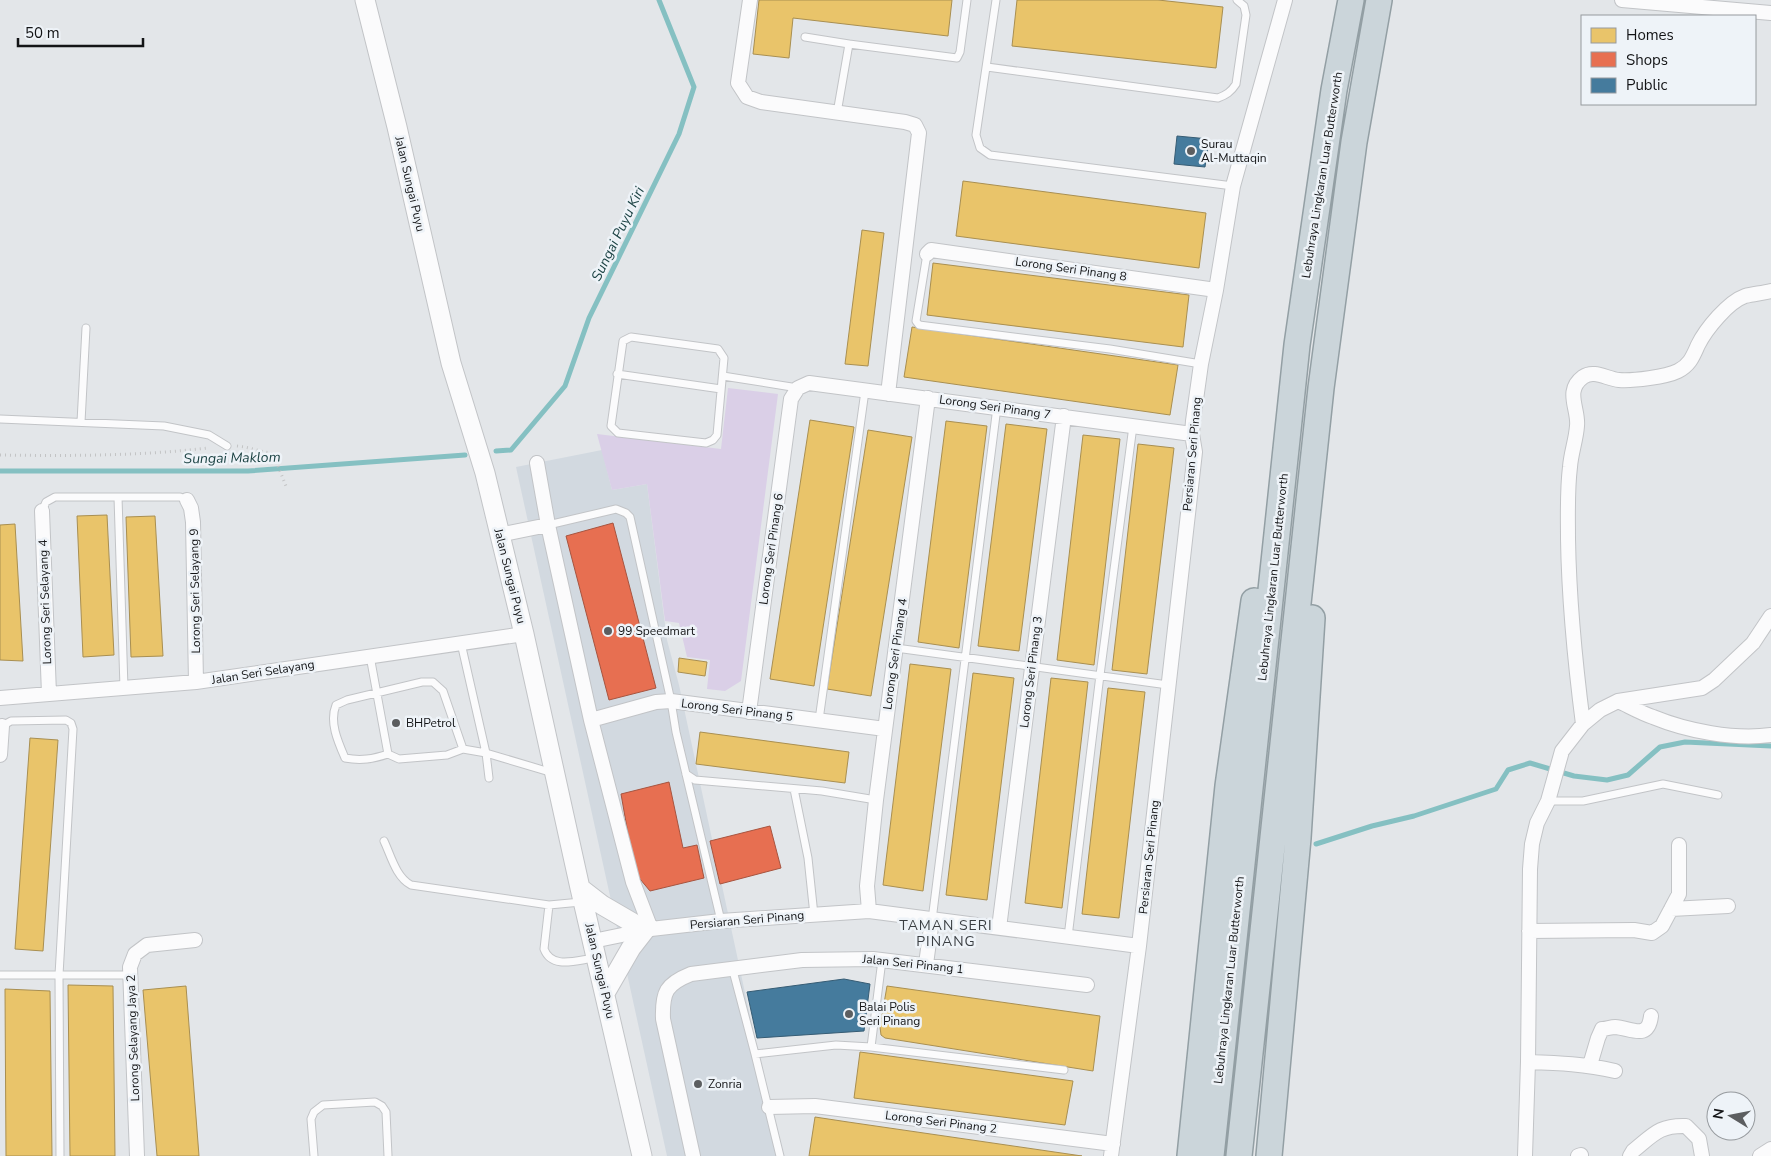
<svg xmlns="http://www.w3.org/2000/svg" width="1771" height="1156" viewBox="0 0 1771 1156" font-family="'Nunito Sans',sans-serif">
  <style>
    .built { fill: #d2d9e0 }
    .green { fill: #dacfe7 }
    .homes { fill: #e9c46a; stroke: #a98f51 }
    .shops { fill: #e76f51; stroke: #a7543f }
    .public { fill: #457b9d; stroke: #365c74 }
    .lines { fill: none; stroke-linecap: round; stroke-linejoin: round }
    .stream { stroke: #85c0c2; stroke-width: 5 }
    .lane-casing { stroke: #c2c4c7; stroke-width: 9 }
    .street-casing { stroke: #c2c4c7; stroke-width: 16 }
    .secondary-casing { stroke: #c2c4c7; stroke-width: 21 }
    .highway-casing { stroke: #939fa4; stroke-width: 28 }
    .path { stroke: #c3c4c5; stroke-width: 3; stroke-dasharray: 1 4; stroke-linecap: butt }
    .lane { stroke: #fbfbfc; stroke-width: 7 }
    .street { stroke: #fbfbfc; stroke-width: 14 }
    .secondary { stroke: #fbfbfc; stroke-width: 19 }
    .highway { stroke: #cbd5da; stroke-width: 25 }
    .poi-dot { fill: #5c5e60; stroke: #eef3f8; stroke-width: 2 }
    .labels { text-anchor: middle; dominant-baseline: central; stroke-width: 5; stroke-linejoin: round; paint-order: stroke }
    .poi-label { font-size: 12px; fill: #131416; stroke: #eef3f8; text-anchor: start }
    .street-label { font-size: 12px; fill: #131416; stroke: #eef3f8 }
    .water-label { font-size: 14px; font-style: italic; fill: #1b4243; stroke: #eef3f8 }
    .neighbourhood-label { font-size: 14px; letter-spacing: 1px; fill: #3a3e42; stroke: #eef3f8 }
  </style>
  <rect width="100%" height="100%" fill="#e3e6e9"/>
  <path class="built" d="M602,450L612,490L647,484L667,640L679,685L780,1156H667L516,467Z"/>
  <path class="green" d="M728,388L778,394L741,681L725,691L707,689L710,660L687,657L679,623L665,621L647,484L612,490L597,434L721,449Z"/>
  <path class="homes" d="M759,0H952L948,36L793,18L789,58L753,54Z
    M1017,0H1158L1223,7L1216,68L1012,46Z
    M963,181L1206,213L1199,268L956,236Z
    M862,230L884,233L868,366L845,364Z
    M933,263L1189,295L1183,347L927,315Z
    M912,327L1178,365L1170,415L904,377Z
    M810,420L854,427L814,686L770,679Z
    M946,421L987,426L959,648L918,642Z
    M1006,424L1047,429L1019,651L978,646Z
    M868,430L912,437L871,696L827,689Z
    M1083,435L1120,439L1094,665L1057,660Z
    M1138,444L1174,448L1147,674L1112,670Z
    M107,515L114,655L83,657L77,516Z
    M155,516L163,656L131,657L126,517Z
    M15,524L23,661L0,660V525Z
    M679,658L707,662L705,676L678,672Z
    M910,664L951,669L923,891L883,885Z
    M973,673L1014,678L987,900L946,895Z
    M1051,678L1088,682L1062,908L1025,903Z
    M1108,688L1145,692L1119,918L1082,914Z
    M700,732L849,752L845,783L696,764Z
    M30,738L58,740L43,951L15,949Z
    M68,985L113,986L115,1156H70Z
    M186,986L199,1156H157L143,990Z
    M887,986L1100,1016L1093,1071L885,1038L881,1035L880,1027Z
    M5,989L50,991L52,1156H6Z
    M860,1052L1073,1081L1065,1125L854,1098Z
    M815,1117L848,1122L1082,1156H809Z"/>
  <path class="shops" d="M613,523L656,688L609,700L566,536Z
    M669,782L683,848L697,845L704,878L650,891L635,873L621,794Z
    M770,826L781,868L720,884L710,841Z"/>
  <path class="public" d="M1177,136L1209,139L1205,167L1174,164Z
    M844,979L870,984L864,1031L757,1038L747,992Z"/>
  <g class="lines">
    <path class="stream" d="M496,451L511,450L565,386L589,318L679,134L694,87L659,0
      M0,471H248L465,455
      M1316,844L1372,826L1414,816L1496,789L1508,770L1530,763L1574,776L1607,780L1628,775L1660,747L1685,742L1771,746"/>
    <defs>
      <path id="lane" d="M996,0L976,135L980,148L990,155L1233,186
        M805,37L849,44L837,113
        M849,44L957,58L960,52L967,0
        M987,67L1218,98C1226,95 1231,92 1236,84L1246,15L1244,6L1237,0
        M927,254L916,321L919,325L1110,349L1201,364
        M631,337L718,349L724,358L717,435L713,440L706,443L618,433L611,426L623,341Z
        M617,374L721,389
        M723,376L798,388
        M0,419L164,426L209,435L227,446
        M81,422L86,328
        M118,497L124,688
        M42,511L46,502L55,497H180L187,500
        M548,525L616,509L626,513L630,517L671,701L676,732L721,921
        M461,643L486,753L489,778
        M896,648L1168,685
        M370,656L388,754L399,759L447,755L463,749L486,753L553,773
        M819,720L865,391
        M2,726L11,721L66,720L71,723L73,729L59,975H130
        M388,754C373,759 361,761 345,758C338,742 329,722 336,705L347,700L422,682H433L443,691L463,749
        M686,774L695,780L822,791L876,800
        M794,789L808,858L814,915
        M1548,801H1583L1663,784L1718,795
        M384,841C391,856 396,877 411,885L549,905L581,902
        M549,905L544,949C552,970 577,960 595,958
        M932,920L997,407
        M1068,937L1100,675L1133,426
        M732,967L755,1054L780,1156
        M0,975H59L60,1156
        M871,1047L882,960
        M755,1054L836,1045L871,1047L1064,1070
        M314,1156L311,1119L314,1112L323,1105L375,1102L382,1106L386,1112L388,1156"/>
      <path id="street" d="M750,0L738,83L747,97L761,102L905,122L915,125L919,133L888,394
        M1622,0L1771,13
        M927,254L931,250L1216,290
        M537,463L548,525L591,720L633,882L651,929
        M187,500L191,508L193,522L196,682
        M42,511L49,694
        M499,535L548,525
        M0,698L196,682L524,634
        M1618,701C1629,706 1641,713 1653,717C1687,731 1734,740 1771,735
        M749,712L791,399L798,388L809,383L1192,434
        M591,720L656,702L671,701L885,729
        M1583,724C1575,662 1569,601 1568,539C1568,515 1567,491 1570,467C1571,453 1576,440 1577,426C1579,409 1564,391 1583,377C1594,369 1607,379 1619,380C1633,381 1666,377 1678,371C1690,365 1693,356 1698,345C1706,329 1728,302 1745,296C1753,294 1763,293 1771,291
        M0,755L2,726
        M1671,909L1728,906
        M869,911L867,886L876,800L928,398
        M999,928L1064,416
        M1529,931L1634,930L1652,933L1662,926L1679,894V845
        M593,941L651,929L721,921L869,911L1139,946
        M926,964L932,920
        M1528,1062C1558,1063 1586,1064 1615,1071
        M1590,1065L1598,1038L1602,1029C1606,1029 1611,1027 1615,1027C1631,1028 1648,1041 1651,1016
        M769,1107L815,1106L1113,1144
        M137,1156L130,967L135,954L147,945L195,940
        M693,1156L663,1019C662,992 666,984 691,974L802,960L873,959L1087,985
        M1111,1156L1139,946L1195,452L1192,434L1193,421L1201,364L1216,290L1233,186L1285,0
        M1525,1156L1528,1062L1530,869L1532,844L1537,823L1548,801L1562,751L1583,724L1600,710L1618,701L1702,688L1714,680L1753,643L1771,616
        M1578,1156L1581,1155
        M1630,1156L1633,1151C1653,1135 1659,1125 1686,1126L1699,1139L1702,1156
        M1760,1156L1771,1149"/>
      <path id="secondary" d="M365,0L397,127L451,363L485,473L524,634L580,888L642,1156
        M580,888L602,905L645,930L631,948L605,993"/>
      <path id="highway" d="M1190,1156L1228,786L1254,601
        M1211,1156L1297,345L1334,90L1351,0
        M1239,1156L1321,388L1354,142L1379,0
        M1269,1156L1298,838L1312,618"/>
    </defs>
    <use href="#lane" class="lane-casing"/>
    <use href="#street" class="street-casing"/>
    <use href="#secondary" class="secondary-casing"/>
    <use href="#highway" class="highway-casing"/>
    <path class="path" d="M237,446L245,447L273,454L286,486
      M0,455C69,456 139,456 208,448"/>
    <use href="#lane" class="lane"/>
    <use href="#street" class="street"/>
    <use href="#secondary" class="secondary"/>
    <use href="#highway" class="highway"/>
  </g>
  <g class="poi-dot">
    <circle cx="1191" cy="151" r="5"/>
    <circle cx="608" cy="631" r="5"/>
    <circle cx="396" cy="723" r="5"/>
    <circle cx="849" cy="1014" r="5"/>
    <circle cx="698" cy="1084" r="5"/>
  </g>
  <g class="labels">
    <g class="poi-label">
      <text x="1201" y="144">Surau<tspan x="1201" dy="14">Al-Muttaqin</tspan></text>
      <text x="618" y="631">99 Speedmart</text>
      <text x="406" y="723">BHPetrol</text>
      <text x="859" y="1007">Balai Polis<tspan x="859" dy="14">Seri Pinang</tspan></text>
      <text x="708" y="1084">Zonria</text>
    </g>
    <g class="street-label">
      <text transform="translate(1322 175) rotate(-81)">Lebuhraya Lingkaran Luar Butterworth</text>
      <text transform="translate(410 184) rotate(77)">Jalan Sungai Puyu</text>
      <text transform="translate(1071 269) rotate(8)">Lorong Seri Pinang 8</text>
      <text transform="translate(995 407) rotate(8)">Lorong Seri Pinang 7</text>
      <text transform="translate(1192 454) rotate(-85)">Persiaran Seri Pinang</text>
      <text transform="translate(771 549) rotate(-82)">Lorong Seri Pinang 6</text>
      <text transform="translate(510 576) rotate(76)">Jalan Sungai Puyu</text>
      <text transform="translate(1273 577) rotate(-84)">Lebuhraya Lingkaran Luar Butterworth</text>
      <text transform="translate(195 591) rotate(-91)">Lorong Seri Selayang 9</text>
      <text transform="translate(45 602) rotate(-92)">Lorong Seri Selayang 4</text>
      <text transform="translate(895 654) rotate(-82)">Lorong Seri Pinang 4</text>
      <text transform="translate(263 672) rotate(-9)">Jalan Seri Selayang</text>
      <text transform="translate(1031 672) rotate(-83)">Lorong Seri Pinang 3</text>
      <text transform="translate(737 710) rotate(7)">Lorong Seri Pinang 5</text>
      <text transform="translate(1149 857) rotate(-84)">Persiaran Seri Pinang</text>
      <text transform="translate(747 920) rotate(-5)">Persiaran Seri Pinang</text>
      <text transform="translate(913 964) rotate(6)">Jalan Seri Pinang 1</text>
      <text transform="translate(600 971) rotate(77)">Jalan Sungai Puyu</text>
      <text transform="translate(1229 980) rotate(-84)">Lebuhraya Lingkaran Luar Butterworth</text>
      <text transform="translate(133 1038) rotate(-92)">Lorong Selayang Jaya 2</text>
      <text transform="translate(941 1122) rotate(7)">Lorong Seri Pinang 2</text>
    </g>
    <g class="water-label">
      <text transform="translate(618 234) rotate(-64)">Sungai Puyu Kiri</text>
      <text transform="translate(232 458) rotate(-1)">Sungai Maklom</text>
    </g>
    <g class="neighbourhood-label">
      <text x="946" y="925">TAMAN SERI<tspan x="946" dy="16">PINANG</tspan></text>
    </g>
  </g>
  <rect x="1581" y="15" width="175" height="90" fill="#eef3f8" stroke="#969a9e"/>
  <rect x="1591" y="28" width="25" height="15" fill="#e9c46a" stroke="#969a9e"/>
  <text x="1626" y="40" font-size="15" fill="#131416">Homes</text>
  <rect x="1591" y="52" width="25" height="15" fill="#e76f51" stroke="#969a9e"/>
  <text x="1626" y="65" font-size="15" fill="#131416">Shops</text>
  <rect x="1591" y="78" width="25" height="15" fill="#457b9d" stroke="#969a9e"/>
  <text x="1626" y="90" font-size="15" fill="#131416">Public</text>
  <g transform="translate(1731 1116) rotate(280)"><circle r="24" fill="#eef3f8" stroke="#969a9e"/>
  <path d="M0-4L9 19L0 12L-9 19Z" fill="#5c5e60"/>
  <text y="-8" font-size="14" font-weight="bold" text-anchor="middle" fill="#131416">N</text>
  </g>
  <path d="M18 38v8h125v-8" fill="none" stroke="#131416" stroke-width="2.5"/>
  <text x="25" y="38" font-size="15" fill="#131416" stroke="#eef3f8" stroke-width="4" paint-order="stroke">50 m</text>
</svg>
